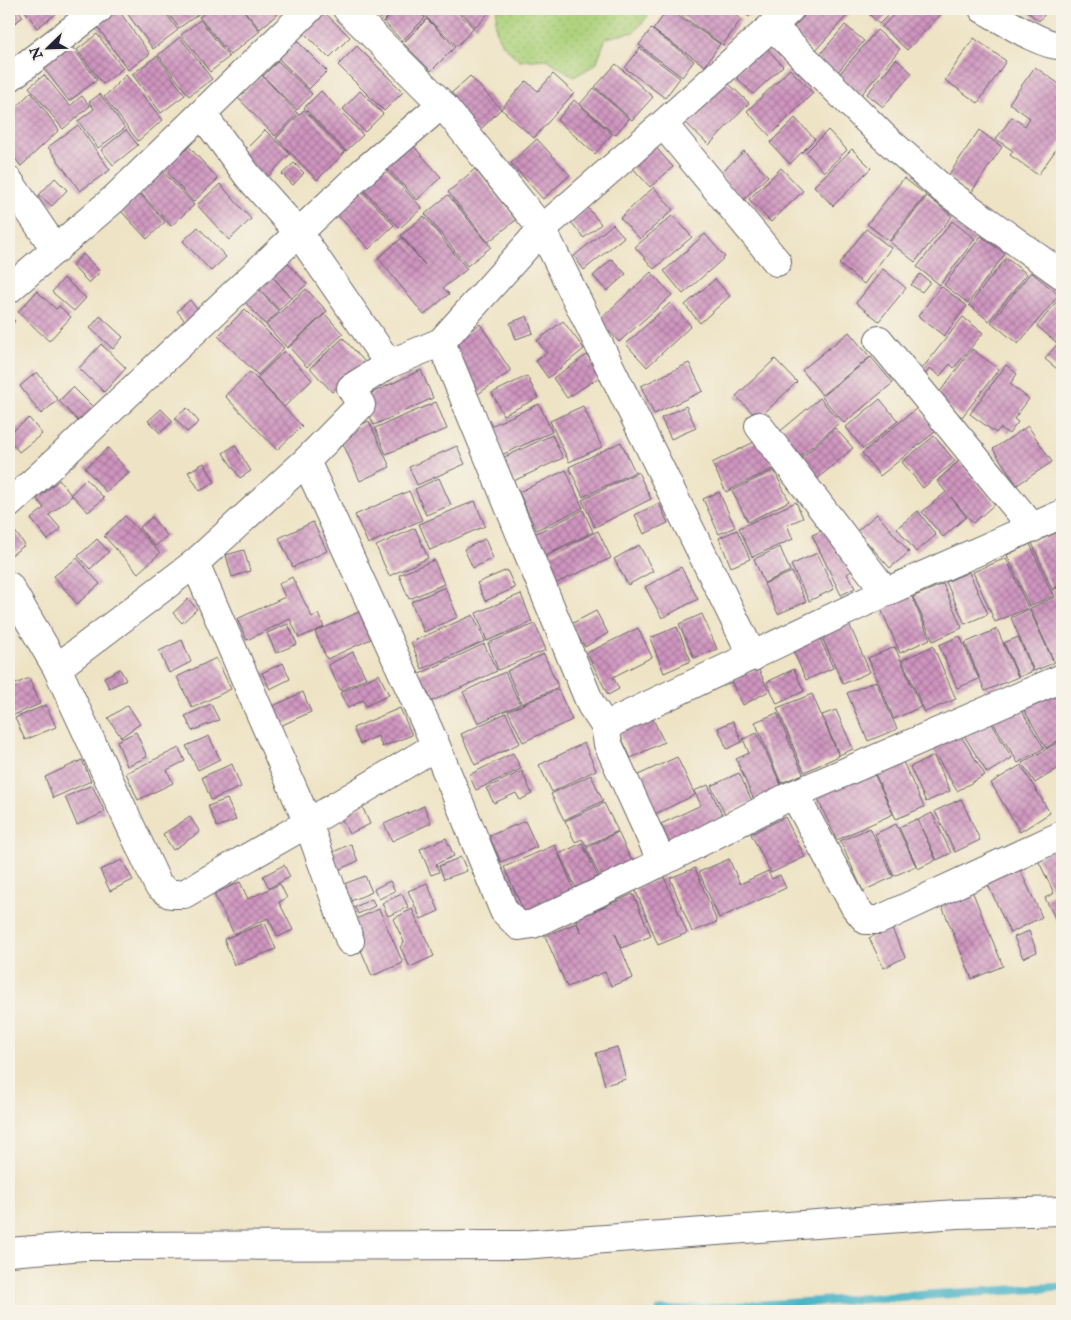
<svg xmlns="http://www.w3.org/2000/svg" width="1071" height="1320" viewBox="0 0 1071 1320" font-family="'IM FELL English',serif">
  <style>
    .green { fill: url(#green-dots); stroke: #687a5b }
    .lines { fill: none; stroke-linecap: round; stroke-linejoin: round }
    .stream { stroke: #49b4c6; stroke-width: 9 }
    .building { fill: url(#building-cross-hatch) }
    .minor-casing { stroke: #69666b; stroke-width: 30 }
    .minor { stroke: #fff; stroke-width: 28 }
  </style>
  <defs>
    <pattern id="green-dots" width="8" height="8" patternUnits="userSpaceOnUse" patternTransform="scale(1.25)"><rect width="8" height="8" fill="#add17b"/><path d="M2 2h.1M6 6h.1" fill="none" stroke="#95b36b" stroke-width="1.8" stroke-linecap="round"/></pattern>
    <pattern id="building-cross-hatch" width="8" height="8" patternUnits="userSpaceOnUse" patternTransform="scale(1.25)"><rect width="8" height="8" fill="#cf95bf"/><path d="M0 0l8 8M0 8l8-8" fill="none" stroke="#a8799c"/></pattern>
  </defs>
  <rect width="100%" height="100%" fill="#f7f3e8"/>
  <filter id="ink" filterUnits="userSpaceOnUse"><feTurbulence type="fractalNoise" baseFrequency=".02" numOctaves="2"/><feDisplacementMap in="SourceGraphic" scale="10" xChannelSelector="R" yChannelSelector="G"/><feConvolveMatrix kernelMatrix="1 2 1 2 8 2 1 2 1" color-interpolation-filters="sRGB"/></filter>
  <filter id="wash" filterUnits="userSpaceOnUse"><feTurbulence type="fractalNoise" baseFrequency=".0096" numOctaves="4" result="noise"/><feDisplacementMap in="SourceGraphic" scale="20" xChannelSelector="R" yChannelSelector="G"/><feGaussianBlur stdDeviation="1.12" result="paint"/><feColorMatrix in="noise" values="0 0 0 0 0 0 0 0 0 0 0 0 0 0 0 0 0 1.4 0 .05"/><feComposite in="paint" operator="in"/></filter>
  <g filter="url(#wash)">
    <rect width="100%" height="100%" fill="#eee3c5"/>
    <path class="green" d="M497,9H654L634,32L606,38L596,64L574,77L547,59L519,61C499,40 493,39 497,9Z"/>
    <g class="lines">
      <path class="stream" d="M660,1311L1062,1287"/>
    </g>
    <g id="blocks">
      <path class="building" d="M9,9H18L23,17L9,27Z
        M24,9H54L57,13L37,28Z
        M124,9H163L178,30L153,49Z
        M165,9H196L200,13L179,28Z
        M210,9H242L260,31L230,55L199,17Z
        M243,9H277L280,12L260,29Z
        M321,9L350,37L329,58L298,27Z
        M370,9H396L383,22Z
        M397,9H415L425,18L402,41L384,22Z
        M417,9H454L474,28L457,46Z
        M457,9H492L476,27Z
        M668,9L720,44L705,66L653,30Z
        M672,9H726L741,19L723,45Z
        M738,9H755L749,17Z
        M811,9H853L814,52L791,30Z
        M864,9H894L879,24Z
        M899,9H938L942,13L907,50L882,27Z
        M1024,9H1049L1039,21Z
        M119,11L150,54L128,70L97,26Z
        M427,19L455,47L431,71L403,43Z
        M200,20L229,57L210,72L181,35Z
        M845,25L864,41L836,74L817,58Z
        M651,29L694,61L682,77L639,45Z
        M877,30L900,49L860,96L837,77Z
        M97,34L123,68L103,84L77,50Z
        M290,34L327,71L309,89L272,52Z
        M180,37L212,79L189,96L158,55Z
        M974,38L1006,61L978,103L945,80Z
        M67,40L97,80L69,101L39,62Z
        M357,46L403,92L384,111L338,65Z
        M765,46L783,66L753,94L734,75Z
        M640,48L680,78L665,98L625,68Z
        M157,56L185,95L161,113L132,74Z
        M896,59L912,73L883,107L867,94Z
        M278,61L312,94L297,110L263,76Z
        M616,64L653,97L632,120L595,87Z
        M1035,67L1062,86V141L1038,175L1010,155L1013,151L996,139L1012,117L1025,126L1030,118L1009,103Z
        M790,69L813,93L770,136L747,111Z
        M553,74L574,93L534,138L501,109L476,134L444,100L470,76L501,109L526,81L538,91Z
        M44,75L70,106L82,96L90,106L63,129L29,87Z
        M126,75L163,120L138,141L104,97Z
        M262,75L298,114L275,136L238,98Z
        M723,78L749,103L709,145L683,120Z
        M594,88L629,119L615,135L580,104Z
        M321,91L363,135L346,151L304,108Z
        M360,91L383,114L365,132L343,109Z
        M31,92L59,130L21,166L9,151V114Z
        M100,94L125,128L98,148L78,121L94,109L89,102Z
        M574,100L612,134L595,154L557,120Z
        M304,110L345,152L317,180L276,138Z
        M795,118L815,139L790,164L770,143Z
        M78,125L110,170L80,191L48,147Z
        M126,130L138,145L113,165L101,150Z
        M265,130L290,154L265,180L240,155Z
        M828,130L847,150L824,172L806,152Z
        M979,130L1002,147L971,193L948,176Z
        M537,139L570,175L543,199L511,163Z
        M184,141L218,179L193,202L159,163Z
        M409,141L441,177L417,200L384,164Z
        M653,144L673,167L650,187L630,165Z
        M852,149L871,168L833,206L814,186Z
        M744,151L768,176L743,200L719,175Z
        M294,163L304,173L293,185L282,174Z
        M158,166L194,205L171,226L135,187Z
        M383,166L422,208L400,228L361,187Z
        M781,168L803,191L771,222L749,199Z
        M475,169L516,220L488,242L448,192Z
        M55,178L67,190L52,206L39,195Z
        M904,178L926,195L889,241L867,224Z
        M220,184L251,219L229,240L197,205Z
        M358,186L394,225L369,249L333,210Z
        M654,187L673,210L640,239L620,218Z
        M139,193L165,222L147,239L120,210Z
        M448,195L491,247L467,266L425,214Z
        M927,196L952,216L915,262L890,242Z
        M588,208L601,224L584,238L571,222Z
        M673,215L692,237L654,269L635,247Z
        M424,216L467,269L443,288L449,294L424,315L378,258L402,238L425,265L401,235Z
        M952,221L975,239L940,285L917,267Z
        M613,224L624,237L584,270L574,256Z
        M198,227L226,257L211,271L183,241Z
        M866,229L891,248L864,284L839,264Z
        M705,234L725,257L683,294L664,271Z
        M981,236L1005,254L968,303L944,285Z
        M83,254L100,272L89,283L72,266Z
        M1006,258L1027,274L989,321L969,305Z
        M612,259L626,274L607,291L593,276Z
        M286,261L307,284L292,298L271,275Z
        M883,269L906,288L879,321L856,303Z
        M651,272L672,295L619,342L599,320Z
        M1031,272L1059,295L1018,344L991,322Z
        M920,274L930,282L922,292L911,285Z
        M272,276L291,298L279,310L259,288Z
        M64,278L86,298L74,311L52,292Z
        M715,279L730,296L700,323L685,305Z
        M941,286L967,306L944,336L918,316Z
        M306,289L327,311L287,348L266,325Z
        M259,290L279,312L265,324L245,302Z
        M37,291L56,309L59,306L71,317L49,341L18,312Z
        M190,300L202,315L189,326L177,311Z
        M1058,300L1062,304V336L1057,343L1037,326Z
        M670,303L691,326L647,367L626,344Z
        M245,309L284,348L258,375L218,336Z
        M325,314L343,334L307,367L289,347Z
        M9,315L15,321L9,328Z
        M100,316L123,337L113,349L90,328Z
        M527,316L533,333L516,339L510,323Z
        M963,317L983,333L954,368L950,364L940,376L930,368L926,374L921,370Z
        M563,321L584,349L548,378L536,361L547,353L537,341Z
        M480,324L511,371L478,394L444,343L456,340Z
        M849,332L870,357L822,395L802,370Z
        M343,338L365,362L332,392L310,368Z
        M1062,338V373L1045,359Z
        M101,344L126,368L104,392L79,368Z
        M972,349L999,369L962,417L936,397Z
        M284,351L312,380L284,407L257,378Z
        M587,355L601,376L567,398L553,378Z
        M871,357L893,383L844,423L822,397Z
        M775,359L797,382L758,419L736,396Z
        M689,363L703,391L654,414L641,386Z
        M1006,365L1017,374L1010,384L1029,399L1014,419L1018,422L1009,434L1000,428L996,433L970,414Z
        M9,368L14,373L9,379Z
        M421,370L433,398L374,425L361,398Z
        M37,372L58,400L41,414L20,386Z
        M250,372L302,426L277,450L225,396Z
        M527,376L538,398L503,415L492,393Z
        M73,387L95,409L80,423L59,401Z
        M820,398L840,422L798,458L777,434Z
        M880,399L898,421L863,449L846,427Z
        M436,402L447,429L386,454L375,428Z
        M539,404L552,432L497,457L484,429Z
        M583,406L602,447L569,462L550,421Z
        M686,406L696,428L671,439L661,418Z
        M187,408L199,422L187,432L175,418Z
        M917,408L936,431L880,476L862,453Z
        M161,409L173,421L160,433L148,421Z
        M1062,409V421L1058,411Z
        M29,418L42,434L19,452L9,440V434Z
        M369,421L390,467L360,481L339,435Z
        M1028,426L1052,462L1017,485L993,449Z
        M835,428L853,448L816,480L798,461Z
        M552,435L563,458L507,484L496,461Z
        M934,436L955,461L923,488L902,462Z
        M760,439L774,468L726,492L712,463Z
        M621,442L635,472L583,497L569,467Z
        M235,445L251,471L240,478L223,453Z
        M457,446L465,464L417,485L409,467Z
        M108,448L129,473L106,492L85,468Z
        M959,461L995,504L973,523L951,497L966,517L943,537L922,512L946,492L937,481Z
        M204,463L215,482L200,491L188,472Z
        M566,470L583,508L536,530L519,492Z
        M774,470L789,501L748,522L732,491Z
        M638,472L651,499L595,527L582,500Z
        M439,478L451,505L426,515L415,489Z
        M86,479L104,498L88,512L71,494Z
        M59,480L72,496L49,515L61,529L48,540L31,519L44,508L37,499Z
        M409,491L422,520L368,544L355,515Z
        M719,492L735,527L719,534L703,499Z
        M475,501L485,526L430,550L419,524Z
        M796,502L803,518L787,525L793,539L752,557L739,528Z
        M659,503L668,523L644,534L635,515Z
        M583,510L593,532L542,556L532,535Z
        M918,511L936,535L916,552L897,528Z
        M877,514L909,552L890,568L857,531Z
        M125,516L160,553L138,573L104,536Z
        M152,517L167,536L155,546L139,528Z
        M313,522L327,551L293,567L279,538Z
        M10,525L25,545L10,556L9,554Z
        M415,528L428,558L389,576L376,546Z
        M826,529L856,568L847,574L855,588L841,595L812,535Z
        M737,530L750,559L731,567L719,538Z
        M598,531L611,558L550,586L538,560Z
        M1061,531L1062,585L1052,589L1032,543Z
        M97,539L109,552L90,569L78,556Z
        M485,539L493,558L473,568L464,549Z
        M1030,544L1053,596L1029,606L1007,555Z
        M639,545L653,571L628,585L614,559Z
        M780,547L790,571L764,583L754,559Z
        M244,550L250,571L232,577L226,555Z
        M817,553L834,589L809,601L791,565Z
        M77,558L100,584L77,604L54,576Z
        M1006,558L1028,608L995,622L973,572Z
        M434,560L444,584L409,599L399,575Z
        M681,567L698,599L662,618L645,587Z
        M507,570L515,588L485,601L477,583Z
        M792,572L806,602L778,614L764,584Z
        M969,572L988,614L965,624L946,582Z
        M292,577L312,617L318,614L324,627L299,638L290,619L247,640L237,619L285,597L279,584Z
        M943,584L962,628L933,641L913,597Z
        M1062,586V658L1054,662L1030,608L1055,597L1052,590Z
        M445,587L458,617L424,632L411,602Z
        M908,588L930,639L900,653L878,602Z
        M521,594L532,622L487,641L476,613Z
        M188,599L197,609L182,623L173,613Z
        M1029,609L1054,663L1034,671L1011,618Z
        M596,611L608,633L585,647L571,624Z
        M359,612L371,639L327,659L315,632Z
        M702,614L717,649L694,658L679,624Z
        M473,615L485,641L422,669L411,642Z
        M847,619L870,672L843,684L819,631Z
        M288,624L297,644L276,653L267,633Z
        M535,624L546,650L498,670L488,643Z
        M677,627L691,661L664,673L650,638Z
        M638,628L652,657L613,677L619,689L608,695L587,653Z
        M997,629L1018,677L985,691L965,643Z
        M818,634L833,668L806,680L791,646Z
        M960,636L979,679L957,688L939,645Z
        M1018,637L1033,671L1019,677L1004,643Z
        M182,640L191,662L169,673L159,651Z
        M484,644L497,671L428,703L415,676Z
        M933,646L956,699L925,712L902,660Z
        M895,647L921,707L894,719L868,658Z
        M353,652L366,678L341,691L328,665Z
        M544,654L558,687L522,704L507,671Z
        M216,658L231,689L192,708L177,677Z
        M283,663L290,679L270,689L262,673Z
        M758,668L769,691L743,705L731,681Z
        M120,669L126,680L109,688L104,677Z
        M794,669L804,691L777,704L767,682Z
        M505,672L520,704L478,723L463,692Z
        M379,674L389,695L366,706L363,700L348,708L340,693Z
        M29,678L40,704L9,717V687Z
        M876,681L897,729L868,741L847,693Z
        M1062,688V738L1046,748L1020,703Z
        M558,689L572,720L523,742L508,711Z
        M303,692L311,712L280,726L271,707Z
        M812,694L839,756L804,772L777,708Z
        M1015,700L1044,748L1018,763L989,716Z
        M211,704L219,720L192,731L185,716Z
        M46,705L56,727L25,740L15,718Z
        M128,705L140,724L121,737L108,718Z
        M400,708L412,735L382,747L378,736L360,744L353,728Z
        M836,710L853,749L839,755L822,715Z
        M506,713L520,743L475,765L461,734Z
        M777,713L803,774L781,783L755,722Z
        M652,717L664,742L631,758L619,733Z
        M988,717L1012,758L987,773L962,732Z
        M733,721L742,742L727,749L718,728Z
        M958,731L985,775L957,791L931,747Z
        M136,732L147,757L127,766L117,741Z
        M757,733L782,787L754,800L736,759L749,753L743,739Z
        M209,736L220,759L198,770L186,746Z
        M1062,740V773L1059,768L1035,783L1022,763Z
        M584,743L596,770L552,792L539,765Z
        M179,748L185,761L167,770L173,783L138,800L126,773Z
        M513,753L521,769L476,790L469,775Z
        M934,756L950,791L926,802L910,767Z
        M677,757L695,795L655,814L636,776Z
        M82,760L91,781L53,798L45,777Z
        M903,762L924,807L896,819L875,774Z
        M232,764L241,787L211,800L202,777Z
        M1021,765L1050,813L1020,832L991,783Z
        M872,769L893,814L837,840L816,796Z
        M522,771L532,794L520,800L516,793L494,803L486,788Z
        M739,773L752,801L725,814L711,786Z
        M591,775L603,801L564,820L551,794Z
        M92,785L105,812L77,825L65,797Z
        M708,785L724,818L670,844L661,824L701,805L694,791Z
        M227,799L236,820L217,827L208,806Z
        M961,799L980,840L955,852L935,811Z
        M604,803L618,831L586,846L582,839L575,842L565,821Z
        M362,806L370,824L349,834L340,816Z
        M424,806L431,823L392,841L384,824Z
        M932,813L951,853L937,860L918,820Z
        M190,817L200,832L173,850L163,834Z
        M785,817L805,857L771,873L751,834Z
        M917,819L936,860L918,869L899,827Z
        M525,821L537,847L501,862L489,836Z
        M896,824L916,866L894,876L875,834Z
        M870,828L893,877L863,891L840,841Z
        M618,832L634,866L602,881L586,848Z
        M446,838L454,856L436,864L439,872L431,875L420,849Z
        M582,843L599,879L577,890L559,854Z
        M351,844L358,861L336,871L329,854Z
        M555,845L575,892L525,914L504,867Z
        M1058,847L1062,855V922L1058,924L1045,898L1054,893L1037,858Z
        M461,857L467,871L444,879L439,866Z
        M729,859L740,884L768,871L772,879L780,875L786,888L719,918L699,872Z
        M122,860L133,880L110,891L100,870Z
        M1016,861L1042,917L1010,933L984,876Z
        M284,865L290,877L269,888L263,876Z
        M695,868L717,922L692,932L670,878Z
        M365,876L372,892L351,901L344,884Z
        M664,877L687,933L658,945L635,889Z
        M390,881L395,891L379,899L374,889Z
        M968,881L1003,966L972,979L937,894Z
        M240,882L248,899L280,884L287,898L279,902L293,930L278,937L268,918L234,934L214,894Z
        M427,883L439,911L421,919L408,891Z
        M402,894L408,907L388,916L382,903Z
        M633,894L651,936L622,948L615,933L633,978L611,986L605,972L567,987L545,936L576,923L581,932L576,919Z
        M372,899L375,906L358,914L355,907Z
        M379,909L403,963L372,976L349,922Z
        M412,909L434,956L410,967L400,947L404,942L393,919Z
        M265,923L276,949L234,965L224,939Z
        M891,927L905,957L884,968L869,938Z
        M1029,931L1037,952L1023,958L1014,937Z
        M617,1047L626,1079L605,1085L596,1053Z"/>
    </g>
  </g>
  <g filter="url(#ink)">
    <use href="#blocks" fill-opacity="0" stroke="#69666b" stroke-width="1"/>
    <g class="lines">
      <defs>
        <path id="minor" d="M347,9L442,104L542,229L753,657
          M983,9C1000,18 1045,48 1062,45
          M772,26L884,137L944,190L1062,275
          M9,78L99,9
          M202,114L248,176L298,232L389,364
          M663,124L777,262
          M9,181L56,250
          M9,289L114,199L309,9
          M879,340L1033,528
          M441,342L591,705L605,726L608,744L662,862
          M759,426L886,592
          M306,461L436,746L504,911L519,926L533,924L662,862L790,796L1062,678
          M9,504L64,454L364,171L442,104
          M195,563L308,823L350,941
          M9,586L57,668L158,885L170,894H184L308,823L436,746
          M57,668L195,563L306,461L361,405L351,388L389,364L441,342L542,229L663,124L772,26L790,9
          M605,726L886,592L1062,514
          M794,794L855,907L866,920H879L1062,835
          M9,1252L85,1246L521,1245L957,1214L1062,1211"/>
      </defs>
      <use href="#minor" class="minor-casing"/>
      <use href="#minor" class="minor"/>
    </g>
  </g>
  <rect width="1071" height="1320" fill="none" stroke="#f7f3e8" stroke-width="30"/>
  <g transform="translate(48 48) rotate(247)" stroke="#f7f3e8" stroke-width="4" paint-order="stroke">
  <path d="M0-4L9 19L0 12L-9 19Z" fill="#22223b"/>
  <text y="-8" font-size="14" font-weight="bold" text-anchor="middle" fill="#22223b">N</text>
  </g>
</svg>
